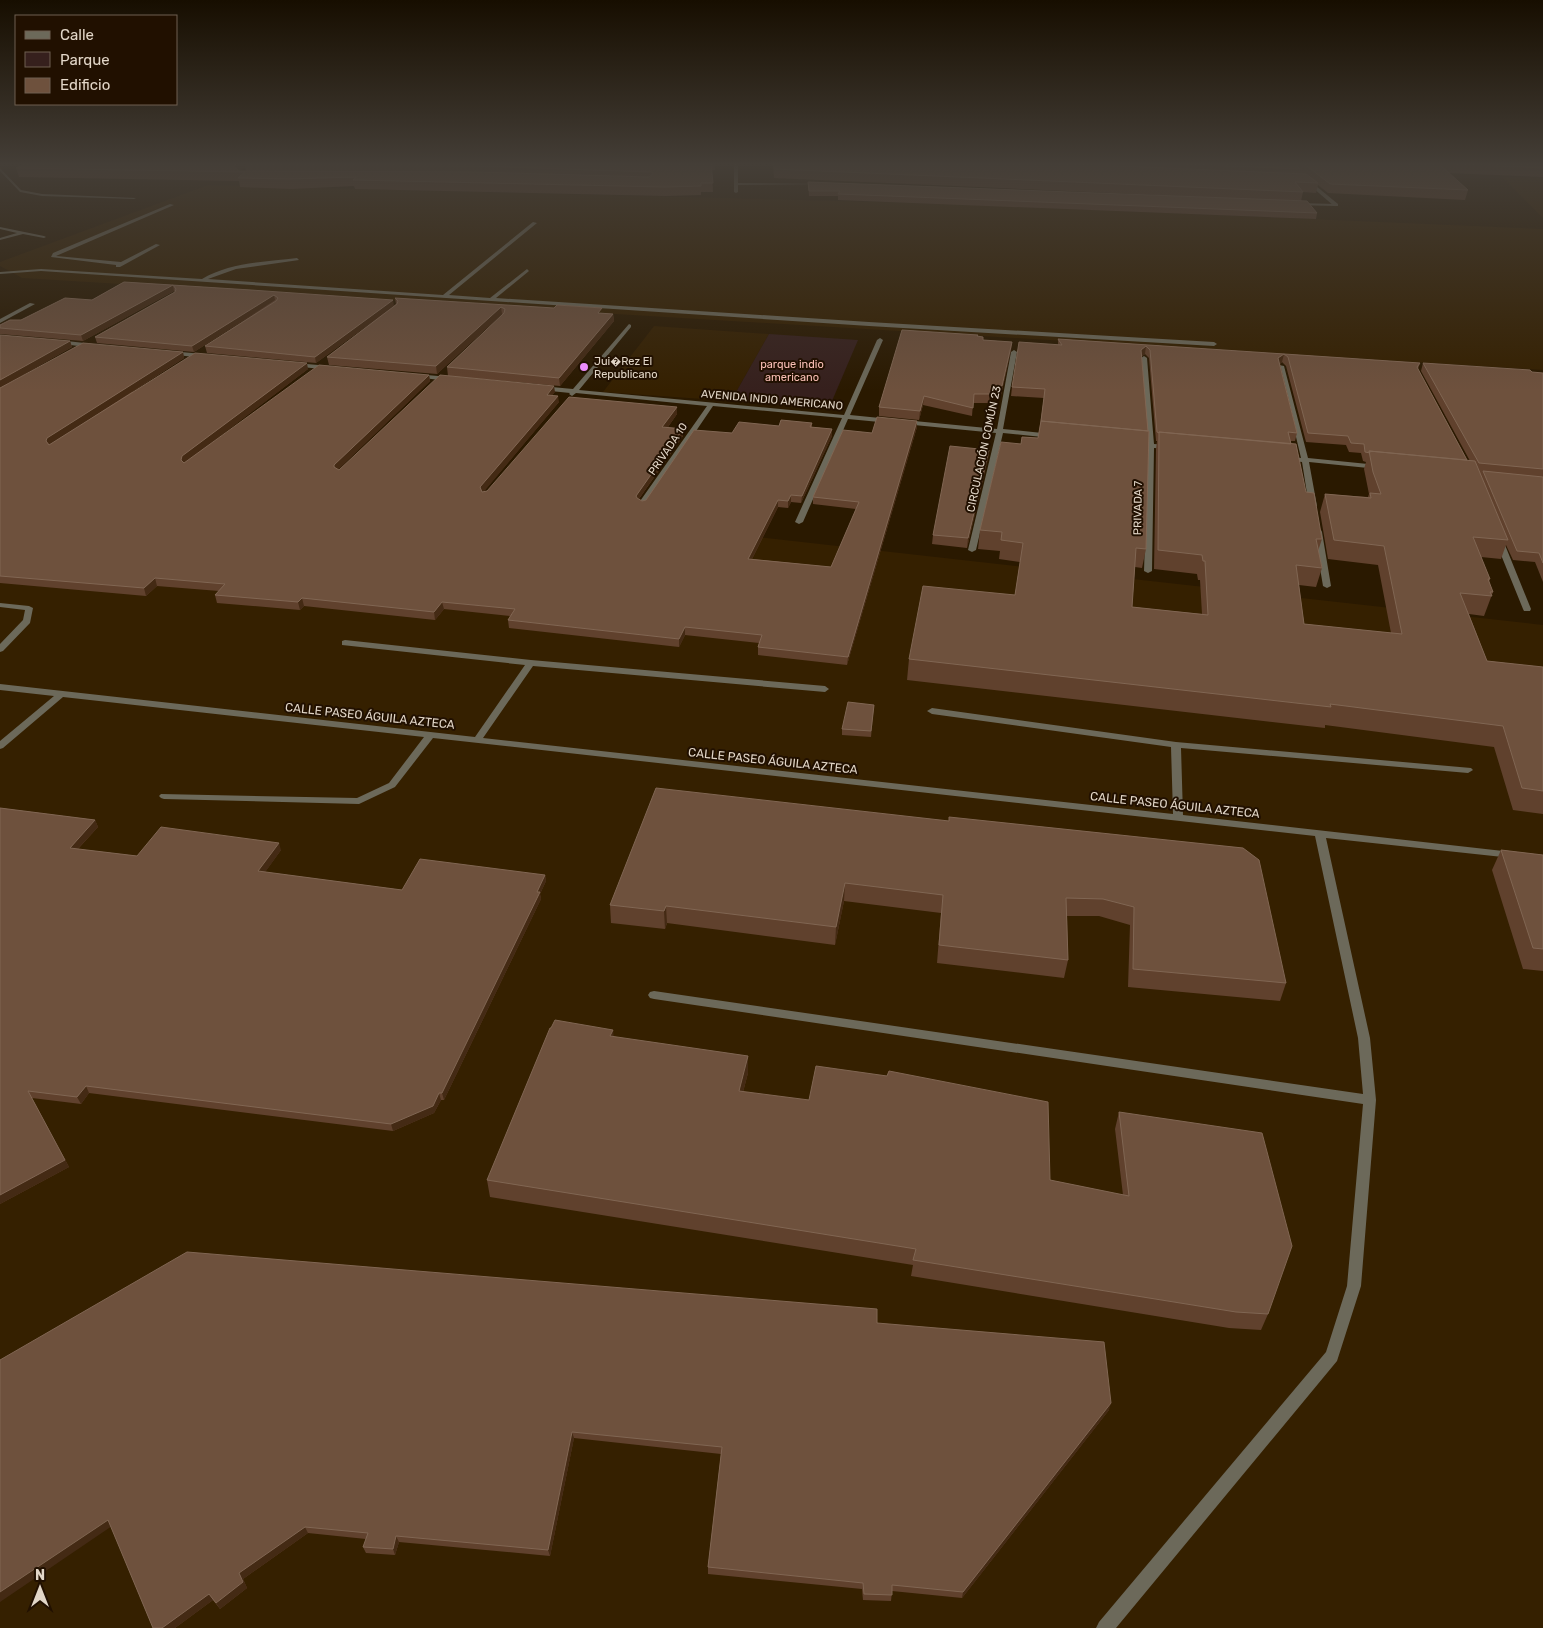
<svg xmlns="http://www.w3.org/2000/svg" width="1543" height="1628" viewBox="0 0 1543 1628" font-family="Rubik,sans-serif">
  <style>
    .built { fill: #352000 }
    .green { fill: #36201d }
    .lines { fill: none; stroke-linecap: round; stroke-linejoin: round }
    .service { fill: #6c695a; fill-rule: evenodd }
    .minor { fill: #6c695a; fill-rule: evenodd }
    .tertiary { fill: #6c695a; fill-rule: evenodd }
    .wall { fill: #60412d; fill-rule: evenodd }
    .shaded-wall { fill: #442a14 }
    .building { fill: #6e513d; stroke: #806653 }
    .poi-dot { fill: #ec8cfb; stroke: #211000; stroke-width: 2 }
    .labels { text-anchor: middle; dominant-baseline: central; stroke-width: 4; stroke-linejoin: round; paint-order: stroke }
    .far-poi-label { font-size: 11px; fill: #e2d6c7; stroke: #211000; text-anchor: start }
    .far-park-label { font-size: 11px; fill: #fbc0b6; stroke: #211000 }
    .far-street-label { font-size: 11px; fill: #e2d6c7; stroke: #211000 }
    .street-label { font-size: 12px; fill: #e2d6c7; stroke: #211000 }
  </style>
  <rect width="100%" height="100%" fill="#2a1900"/>
  <path class="built" d="M1502,177L1543,178V218Z
    M208,185L956,204L1543,229V370L22,278L0,266V262Z
    M654,326L769,334L731,401L603,392Z
    M0,452L1543,625V1628H0Z"/>
  <path class="green" d="M769,334L858,340L829,408L731,401Z"/>
  <g class="lines">
    <path class="service" d="M0,168L21,190L42,194L136,198L134,199L42,196L20,192L0,171Z
      M170,204L174,205L56,256L121,262L156,244L160,245L120,267H116V265L51,257L53,253Z
      M533,222L537,223L449,295L490,298L527,269L529,271L496,298L869,322L1214,342L1217,344L1214,346L869,326L41,271L0,274V272L41,269L202,279C230,262 265,262 297,258L299,260L236,269L208,279L443,295Z
      M0,603L29,606L33,608L30,623L3,651L0,652V644L23,620L25,610L0,607Z
      M345,640L531,660L825,686L829,689L825,692L533,666L483,738L1173,814L1171,747L932,714L927,711L932,708L1176,742L1471,768L1473,770L1468,773L1181,748L1183,815L1512,852L1517,855L1512,858L1326,838L1370,1038L1376,1100L1361,1286L1337,1361L1116,1628H1096L1099,1622L1326,1352L1347,1286L1363,1104L654,999L650,998L648,995L650,992L654,991L1363,1094L1358,1038L1315,836L433,738L395,787L359,804L164,799L161,798L159,796L161,794L357,798L389,783L424,737L63,697L3,748L0,749V741L54,696L0,690V684L475,737L525,665L342,645V641Z"/>
    <path class="minor" d="M734,163H738V183L823,184L738,185V192L736,193L734,192Z
      M1296,203L1336,204L1338,205L1336,206L1294,205Z
      M0,227L44,236L46,237L44,238L23,234L0,240V238L17,233L0,229Z
      M30,303L35,304L0,323V319Z
      M629,324L631,325V327L579,390L844,415L877,340L880,338L883,340L850,415L890,419L893,421L890,423L848,419L803,522L799,524L795,522L842,418L713,406L645,506H639L638,504L707,406L576,393L572,396L569,394L570,393L541,390L538,388L541,386L573,389Z
      M58,340L93,344L96,346L93,348L56,343V341Z
      M1014,350L1017,352L1003,429L1052,434L1055,436L1052,438L1003,433L976,550L972,552L968,550L996,433L904,424L901,422L904,420L997,429L1011,352Z
      M170,351L203,354L206,356L203,358L168,354L167,353Z
      M1144,356L1147,358L1154,444L1169,445L1172,447L1169,449L1154,448L1152,571L1148,573L1144,571L1148,447L1136,446L1133,444L1136,442L1148,443L1141,358Z
      M295,363L330,366L333,368L330,370L293,366V364Z
      M1279,365L1284,366L1308,458L1378,465L1381,467L1378,469L1309,462L1317,506L1313,508L1309,506L1302,462L1285,460L1282,458L1285,456L1301,458Z
      M416,374L449,377L452,379L449,381L414,377L413,376Z
      M1315,530H1321L1322,532L1331,586L1327,588L1323,586L1314,532Z
      M1496,538H1499L1503,540L1531,609L1530,611H1524L1523,609L1495,540Z"/>
    <path class="tertiary" d="M1284,163H1288L1338,204V206H1334Z"/>
  </g>
  <path class="wall" d="M27,163H715V170H712L713,192H701V195L666,196L355,189L354,186L291,189L240,187L239,181L19,177L16,168ZM245,166L246,171H240Z
    M773,163H1451H1450L1454,164L1453,163H1543V177L1448,173L1468,190L1465,200L1328,193L1318,185L1316,193L1303,192L1301,201L1317,213L1316,219L838,200V196H809L808,182L1202,197L774,178Z
    M124,282L251,290L394,306L316,363L207,353L205,346L275,300L194,352L97,343L95,337L175,292L174,291L83,341L0,334V325L21,320L92,300Z
    M395,298L613,314L614,321L560,386L448,376L447,367L502,315V314L437,374L329,365L327,357L396,304Z
    M0,335L70,341L72,347L5,385L183,352L184,358L132,392L308,369L208,445L429,375L430,381L338,469L339,470L555,392L552,395L559,402L484,491H487L677,407V414L668,427L683,429V436L639,499L642,501L646,500L732,433L779,426L812,423V427L832,429V436L801,503L791,502L788,508L778,507L752,559L831,567L856,509L813,504V497L872,433L917,427L847,665L758,655V647L759,643L685,635L679,647L509,628L508,620L510,616L444,609L435,620L304,606L300,610L217,603L215,595L219,591L157,586L146,596L0,583Z
    M977,336L983,340L1012,342L1011,350L1001,395L990,394L989,403H973L972,416L923,405L919,420L879,416V407Z
    M1058,339L1420,363L1418,369L1467,460L1470,461L1421,371L1423,363L1543,373V582L1535,562L1513,560L1506,545L1501,559L1481,557L1490,579L1489,582L1493,592L1484,616L1469,614L1487,661L1543,667V814L1513,810L1494,747L1325,725V728L907,680L909,659L1015,595L1020,562L999,559L1000,551L978,549L980,530L1021,444L1038,438L1044,398L1011,396L1012,387L1058,345ZM1145,354L1149,358L1156,441H1157L1156,449L1154,569L1197,574L1198,580H1200L1202,614L1132,607L1135,567L1142,568L1146,549L1141,357ZM1282,362L1286,366L1306,442L1346,445L1349,452L1361,453L1363,461L1366,462L1364,469L1369,494L1368,497L1325,494L1320,512L1328,559L1378,565L1391,633L1304,624L1299,585L1316,587L1322,568L1318,551L1322,539L1306,492L1290,441H1295L1297,433L1280,364Z
    M989,450L988,458L967,548L932,544L933,535Z
    M874,705L871,737L842,735V729Z
    M0,808L95,820L98,827L78,849L137,856L281,850L265,872L402,890L545,875L546,881L540,894L541,899L444,1100H441L434,1113L393,1131L89,1093L81,1104L32,1098L69,1167L0,1204Z
    M948,821L1243,848L1286,983L1280,1001L1128,987L1130,925L1099,916H1067L1068,960L1064,978L937,963L941,913L844,901L835,945L667,923L665,929L611,923L610,905Z
    M1501,850L1543,855V971L1523,969L1492,870Z
    M614,1037L748,1073L743,1092L1050,1180L1123,1195L1115,1129L1119,1112L1268,1314L1261,1330L1229,1328L911,1276L913,1265L490,1197L487,1180Z
    M877,1323L1109,1410L962,1598L892,1591L891,1601L863,1600L862,1589L708,1574V1567L721,1454L574,1438L550,1556L399,1542L395,1555L366,1553L363,1547L366,1539L308,1533L243,1579L247,1588L220,1609L213,1600L175,1628H153L111,1527L0,1360Z"/>
  <path class="shaded-wall" d="M237,163H248L240,172L234,166Z
    M173,285L174,291L83,341L81,335Z
    M274,295L275,300L194,352L192,346Z
    M393,300L394,306L316,363L315,357Z
    M501,307L502,314L437,374L436,366Z
    M613,314L614,321L560,386L559,378Z
    M70,341L72,347L0,388V380Z
    M1012,342L1011,350L1001,395L1002,386Z
    M1146,346L1145,354L1139,358L1141,350Z
    M183,352L184,358L50,445L46,441L47,438Z
    M1284,354L1282,362L1276,366L1278,358Z
    M307,363L308,369L184,464L181,460L182,456Z
    M429,375L430,381L336,472L334,465Z
    M554,386L555,392L547,401V395Z
    M558,396L559,402L482,494L480,487Z
    M924,396L923,405L919,420L920,411Z
    M677,407V414L663,434L662,427Z
    M917,421V427L847,665L848,657Z
    M683,429V436L636,503V496Z
    M832,429V436L801,503L802,496Z
    M989,450L988,458L967,548L968,538Z
    M791,495V502L788,508V501Z
    M778,500V507L748,567V559Z
    M155,578L157,586L146,596L144,588Z
    M302,598L304,606L300,610L298,602Z
    M442,602L444,609L435,620L434,612Z
    M685,627V635L679,647V639Z
    M95,820L98,827L73,854L70,848Z
    M279,843L281,850L261,878L258,871Z
    M545,875L546,881L540,894L541,899L444,1100L442,1093Z
    M845,883L844,901L835,945L836,927Z
    M666,906L667,923L665,929L664,911Z
    M613,1030L615,1046L610,1036Z
    M748,1056V1073L739,1107V1091Z
    M86,1086L89,1093L81,1104L77,1097Z
    M28,1091L69,1167L0,1204V1195Z
    M439,1093L441,1100L434,1113L393,1131L391,1124Z
    M1111,1403L1109,1410L962,1598L963,1592Z
    M572,1432L574,1438L550,1556L548,1550Z
    M108,1520L112,1526L0,1602V1592Z
    M305,1527L308,1533L243,1579L247,1588L220,1609L216,1603L239,1573Z
    M396,1536L399,1542L395,1555L393,1549Z
    M209,1594L213,1600L175,1628H162Z"/>
  <path class="building" d="M27,163H237L234,166L239,171L475,172L649,177L653,174L652,172L475,166L245,165L247,163H711L713,183H701V186L665,187L353,180L356,177L289,179L238,178L245,172L16,168Z
    M774,163H1050L1306,174L1318,183L1295,182L1303,192L774,169Z
    M1162,163H1294L1300,169Z
    M1303,163H1439L1458,164L1438,163L1468,190L1330,184Z
    M1459,163H1543V168L1458,164Z
    M808,182L1307,201L1317,213L838,194L840,191H809Z
    M124,282L251,290L393,300L315,357L205,346L276,301L278,298L274,295L192,346L95,337L175,292L176,289L173,285L81,335L0,328V325L10,320H21L65,298L92,300Z
    M395,298L554,308L557,305L602,308L598,313L613,314L559,378L447,367L504,313L505,309L501,307L436,366L327,357L397,304L398,301Z
    M902,330L978,335L977,336L983,337V340L1012,342L1002,386H991L990,394H974L973,408L924,396L920,411L879,407Z
    M0,335L70,341L0,380Z
    M1058,339L1420,363L1417,367L1467,460L1369,451L1370,453L1365,452L1364,444L1351,443L1348,436L1308,433L1288,357L1284,354L1278,358L1297,433L1288,432L1291,444L1159,432V433L1157,432L1150,350L1146,346L1141,350L1148,431L1041,421L1045,389L1012,387L1019,342L1062,345Z
    M83,343L183,352L47,438L46,441L49,445L195,353L307,363L182,456L181,460L184,463L319,365L429,375L334,465V467L339,470L440,375L554,386L547,395L558,396L480,487L482,492L487,491L569,397L677,407L662,427L683,429L636,496L637,498L642,501L646,500L694,430L732,433L739,422L779,426L781,420L812,423L810,427L832,429L802,496L791,495L788,501L778,500L748,559L831,567L859,502L813,497L843,430L872,433L877,417L917,421L848,657L758,647L762,635L685,627L679,639L508,620L515,609L442,602L434,612L302,598L298,602L215,595L225,584L155,578L144,588L0,576V388Z
    M1423,363L1530,370L1532,372L1543,373V469L1479,463Z
    M1041,421L1149,431L1146,549L1136,548L1132,607L1208,615L1205,561H1203L1202,555L1158,550L1159,432L1296,444L1306,492L1314,493L1322,539H1316L1322,568L1296,565L1304,624L1402,634L1384,546L1334,540L1325,494L1371,498L1370,493L1381,494L1373,472L1369,451L1475,461L1508,540L1473,537L1490,579H1488L1493,592H1490L1492,596L1460,593L1487,661L1543,667V791L1522,788L1503,726L1330,704L1331,707L909,659L923,586L1015,595L1023,543L1001,540L1002,532L980,530L1001,442L1021,444L1022,437L1038,438Z
    M950,446L989,450L968,538L933,535Z
    M1483,471L1543,477V563L1539,553L1517,551Z
    M848,702L874,705L871,731L842,729Z
    M656,788L949,821V817L1243,848L1259,860L1286,983L1133,969L1134,907L1103,899L1066,898L1068,960L939,945L943,895L845,883L836,927L666,906L664,911L610,905Z
    M0,808L95,820L70,848L137,856L161,827L279,843L258,871L402,890L420,859L545,875L537,892H540L442,1093H439L433,1106L391,1124L86,1086L77,1097L28,1091L65,1160L0,1195Z
    M1501,850L1543,855V949L1533,948Z
    M555,1020L613,1030L610,1036L748,1056L739,1091L809,1100L816,1066L887,1076L889,1071L1048,1102L1050,1180L1129,1196L1119,1112L1262,1133L1292,1246L1268,1314L1236,1312L913,1260L916,1249L487,1180L550,1028H551Z
    M187,1252L877,1309V1323L1104,1342L1111,1403L963,1592L892,1585V1595L864,1594L863,1583L708,1567L722,1447L572,1432L548,1550L396,1536L393,1549L363,1547L368,1533L305,1527L239,1573L243,1582L216,1603L209,1594L162,1628H153L108,1520L0,1592V1360Z"/>
  <linearGradient id="sky" x2="0" y2="1"><stop stop-color="#170e00"/><stop offset="0.42" stop-color="#443e37"/><stop offset="1" stop-color="#443e37" stop-opacity="0"/></linearGradient>
  <rect width="1543" height="391" fill="url(#sky)"/>
  <circle class="poi-dot" cx="584" cy="367" r="5"/>
  <g class="labels">
    <g class="far-poi-label">
      <text x="594" y="361">Jui�Rez El<tspan x="594" dy="13">Republicano</tspan></text>
    </g>
    <g class="far-park-label">
      <text x="792" y="364">parque indio<tspan x="792" dy="13">americano</tspan></text>
    </g>
    <g class="far-street-label">
      <text transform="translate(772 400) rotate(5)">AVENIDA INDIO AMERICANO</text>
      <text transform="translate(668 449) rotate(-56)">PRIVADA 10</text>
      <text transform="translate(984 449) rotate(-78)">CIRCULACIÓN COMÚN 23</text>
      <text transform="translate(1138 508) rotate(-89)">PRIVADA 7</text>
    </g>
    <g class="street-label">
      <text transform="translate(370 716) rotate(6)">CALLE PASEO ÁGUILA AZTECA</text>
      <text transform="translate(773 761) rotate(6)">CALLE PASEO ÁGUILA AZTECA</text>
      <text transform="translate(1175 805) rotate(6)">CALLE PASEO ÁGUILA AZTECA</text>
    </g>
  </g>
  <rect x="15" y="15" width="162" height="90" fill="#211000" stroke="#6e5f50"/>
  <rect x="25" y="31" width="25" height="8" fill="#6c695a" stroke="#6e5f50"/>
  <text x="60" y="40" font-size="15" fill="#e2d6c7">Calle</text>
  <rect x="25" y="52" width="25" height="15" fill="#36201d" stroke="#6e5f50"/>
  <text x="60" y="65" font-size="15" fill="#e2d6c7">Parque</text>
  <rect x="25" y="78" width="25" height="15" fill="#6e513d" stroke="#6e5f50"/>
  <text x="60" y="90" font-size="15" fill="#e2d6c7">Edificio</text>
  <g transform="translate(40 1588)" stroke="#211000" stroke-width="4" paint-order="stroke">
  <path d="M0-4L9 19L0 12L-9 19Z" fill="#e2d6c7"/>
  <text y="-8" font-size="14" font-weight="bold" text-anchor="middle" fill="#e2d6c7">N</text>
  </g>
</svg>
